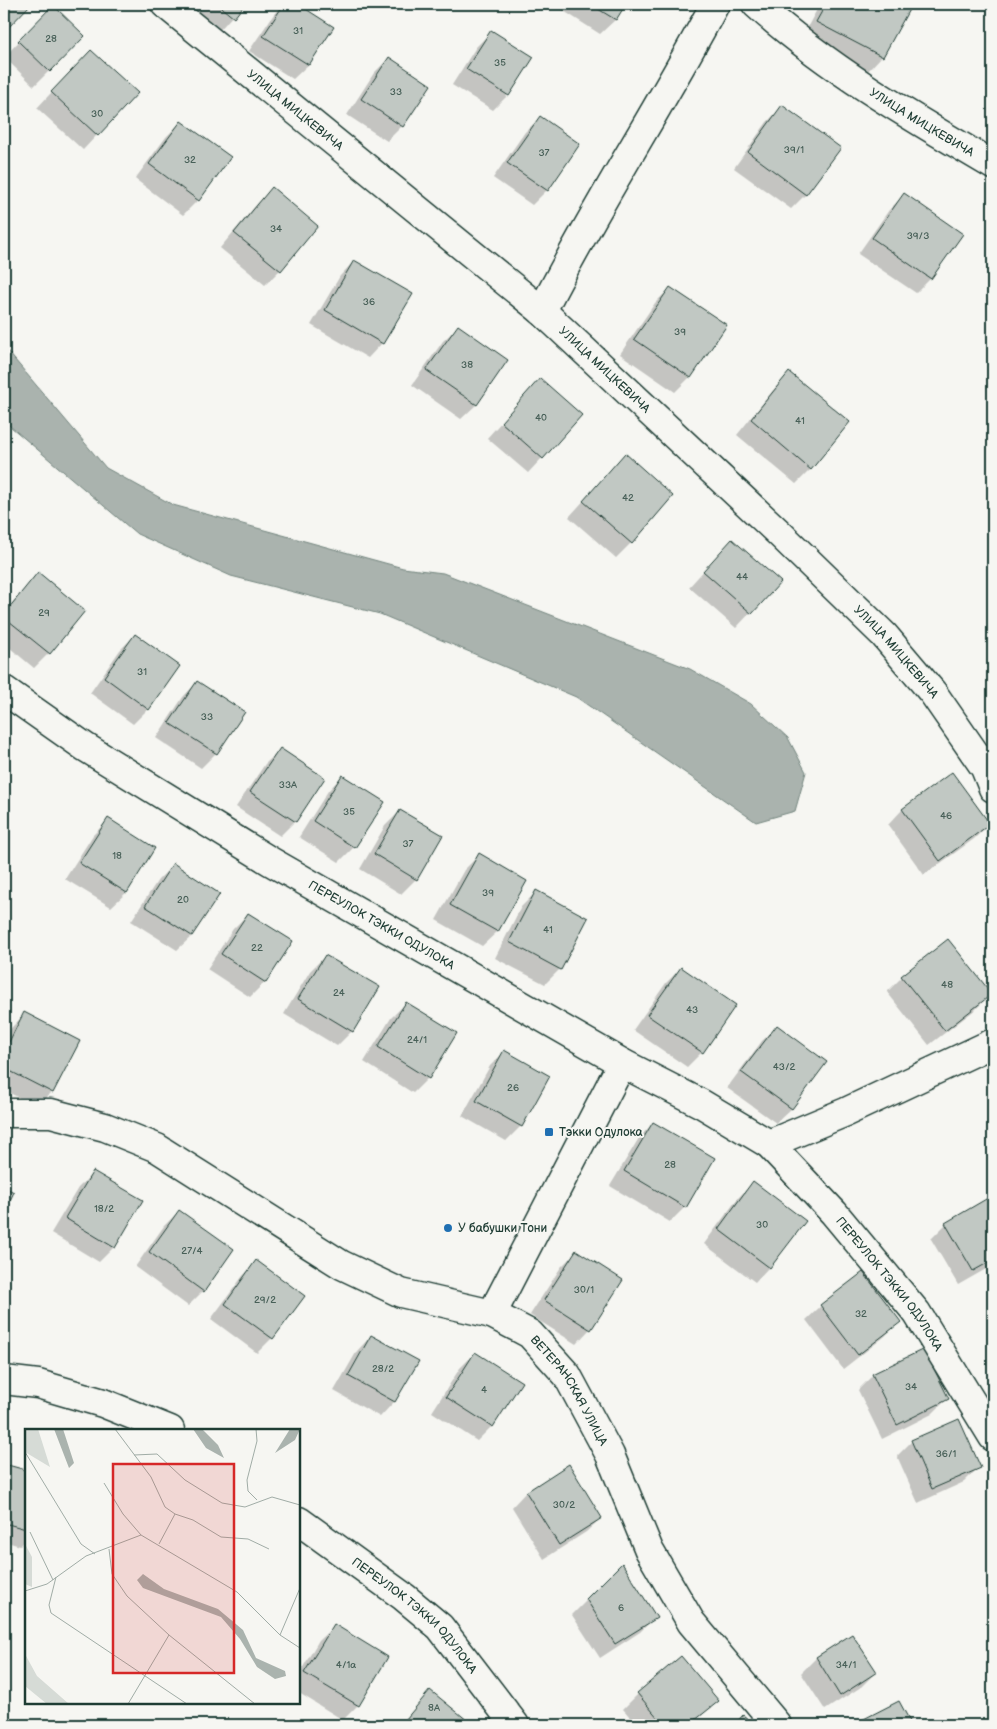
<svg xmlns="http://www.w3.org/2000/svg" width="997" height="1729" viewBox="0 0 997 1729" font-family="'Balsamiq Sans',sans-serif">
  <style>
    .water { fill: #aab3ae; stroke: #72847d }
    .shadow { fill: #0003 }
    .building { fill: #c1c8c3; stroke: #1f3d34 }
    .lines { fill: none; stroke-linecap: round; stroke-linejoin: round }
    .minor-casing { stroke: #1f3d34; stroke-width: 31 }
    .minor { stroke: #f6f6f2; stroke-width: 28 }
    .poi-dot { fill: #1f6fb2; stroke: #f6f6f2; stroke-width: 2 }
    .labels { text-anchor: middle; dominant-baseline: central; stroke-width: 4; stroke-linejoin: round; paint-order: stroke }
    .number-label { font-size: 10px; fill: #486058 }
    .street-label { font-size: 12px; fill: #1f3d34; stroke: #f6f6f2 }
    .poi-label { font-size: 12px; fill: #1f3d34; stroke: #f6f6f2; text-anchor: start }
    .inset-road { fill: none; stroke: #a0aca6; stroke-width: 1 }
    .view { fill: #d62828; fill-opacity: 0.15; stroke: #d62828; stroke-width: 2.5 }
    .inset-edge { fill: none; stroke: #1f3d34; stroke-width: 2.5 }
  </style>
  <rect width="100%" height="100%" fill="#f6f6f2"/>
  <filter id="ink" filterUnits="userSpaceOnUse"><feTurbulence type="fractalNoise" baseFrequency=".02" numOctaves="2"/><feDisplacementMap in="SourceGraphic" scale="10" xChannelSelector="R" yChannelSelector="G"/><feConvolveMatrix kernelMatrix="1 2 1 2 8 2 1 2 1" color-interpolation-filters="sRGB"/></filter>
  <g filter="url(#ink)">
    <path class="water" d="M4,347L106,468L173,505L403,568L443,573L690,669L751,704L788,738L806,772L795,811L756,822L576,697L380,614L231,576L137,534L4,421Z"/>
    <path class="shadow" d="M4,4H29L4,31Z
      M184,4H243L218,32Z
      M284,4H296L332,27L308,65L293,79L249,51L274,14Z
      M562,4H625L615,20L600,34L559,8Z
      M820,4H910L882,56L868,71L802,37Z
      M38,22L49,71L34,86L4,57Z
      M491,32L532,58L508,95L493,110L452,85L476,47Z
      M389,58L402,126L387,141L347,115L374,73Z
      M76,66L97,135L83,150L37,108Z
      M782,107L806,194L791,209L734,168L767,122Z
      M540,118L547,190L532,205L493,178L525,132Z
      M181,122L198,200L183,215L135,179L166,137Z
      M993,136V149L987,145Z
      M272,189L280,270L265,285L220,248L257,204Z
      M904,195L961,234L930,279L916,293L858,254L889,210Z
      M354,261L382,343L368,358L311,325L340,276Z
      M670,288L690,377L675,392L620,354L655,303Z
      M458,327L506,360L476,405L461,419L412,385L443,341Z
      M789,374L811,469L796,484L737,435L775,388Z
      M540,379L542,458L528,473L487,438Z
      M625,455L631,543L616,558L569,517Z
      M718,555L779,582L736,628L689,587Z
      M38,574L49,653L34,668L4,643V612Z
      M135,635L148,709L133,724L90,693L120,650Z
      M197,682L243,712L216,753L201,768L156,738L183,697Z
      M280,750L295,821L280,836L236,807L265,764Z
      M952,774L989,824L974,839L924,875L888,825L902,810Z
      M342,776L354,847L339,862L299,837L328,791Z
      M400,811L416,879L401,894L360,869L385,826Z
      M108,820L153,849L126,893L111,907L65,879L93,835Z
      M479,855L525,881L497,932L482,946L436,920L464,870Z
      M173,865L192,936L177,950L131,921L158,880Z
      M536,892L560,969L545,984L495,958L521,907Z
      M248,914L265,982L250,997L207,969L233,929Z
      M948,941L990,994L976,1009L929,1045L887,992L902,977Z
      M325,956L352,1031L337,1046L284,1014L310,971Z
      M681,968L734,1005L702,1052L687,1067L633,1030L666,983Z
      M406,1003L428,1078L413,1093L364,1062L391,1018Z
      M25,1014L52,1092L37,1107L4,1090V1040L10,1029Z
      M777,1027L825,1062L791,1109L776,1123L727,1088L762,1041Z
      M505,1051L521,1126L506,1141L462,1116L490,1066Z
      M653,1123L714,1159L685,1207L670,1222L610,1186L639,1138Z
      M93,1173L114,1247L99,1262L51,1233L78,1188Z
      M753,1183L769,1267L755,1282L704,1244L738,1198Z
      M993,1197V1265L958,1285L931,1239L946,1224Z
      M179,1211L203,1291L188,1306L135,1267L164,1226Z
      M576,1252L590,1329L576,1344L530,1315L561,1267Z
      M256,1262L272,1338L257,1353L211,1319L242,1277Z
      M821,1306L899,1322L884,1337L843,1369L806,1320Z
      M371,1336L417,1361L394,1402L380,1417L334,1391L357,1351Z
      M475,1353L520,1383L492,1426L477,1441L432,1412L460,1368Z
      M873,1375L947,1399L932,1414L882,1439L858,1390Z
      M912,1441L979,1467L964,1482L918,1503L897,1456Z
      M4,1465L26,1471V1540L20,1546L4,1541Z
      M526,1492L601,1518L586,1532L544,1559L512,1507Z
      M622,1565L655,1617L640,1632L600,1658L572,1615Z
      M334,1626L387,1657L358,1705L343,1720L299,1693V1674L319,1640Z
      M852,1635L876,1672L861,1687L825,1710L801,1673L816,1658Z
      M430,1692L471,1725H400Z
      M638,1694L717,1701L691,1725H637L623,1709Z
      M898,1702L910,1725H855Z"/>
    <path class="building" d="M4,4H31L6,30L4,29Z
      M217,4H245L234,18Z
      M284,4H298L334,27L309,65L263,36Z
      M590,4H626L616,20Z
      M826,4H912L883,57L816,22Z
      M53,5L85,36L50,72L18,41Z
      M491,30L534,57L509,96L466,69Z
      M91,50L138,93L98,136L51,92Z
      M389,57L431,85L403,127L361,99Z
      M782,105L841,148L806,195L748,152Z
      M540,116L580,144L548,191L507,163Z
      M181,121L231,157L199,201L149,164Z
      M272,187L318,226L281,271L234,233Z
      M904,193L963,234L931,279L872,238Z
      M354,260L413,294L383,344L325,310Z
      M670,287L727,325L691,378L634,339Z
      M458,325L508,360L477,405L426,370Z
      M789,372L850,422L811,470L751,419Z
      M540,378L582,415L543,459L501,422Z
      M625,453L673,496L632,544L583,501Z
      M732,539L781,582L752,614L703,571Z
      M38,572L85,611L50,654L4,617V614Z
      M135,634L180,666L149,710L104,677Z
      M197,681L245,712L217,754L169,723Z
      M280,748L325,778L296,822L250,792Z
      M952,772L990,824L940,861L902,809Z
      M342,775L385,802L355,848L313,821Z
      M400,810L443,835L417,880L374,854Z
      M108,818L155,848L127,893L79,863Z
      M479,853L527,881L498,932L450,905Z
      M173,863L220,894L192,936L145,906Z
      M536,890L588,918L561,970L509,942Z
      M248,913L293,941L266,983L221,954Z
      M948,939L992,994L945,1031L901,976Z
      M325,955L380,987L353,1032L298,999Z
      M681,967L736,1005L703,1053L647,1015Z
      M406,1002L457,1033L429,1079L378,1047Z
      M24,1012L80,1041L53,1093L4,1068V1052Z
      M777,1025L827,1062L792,1109L741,1072Z
      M504,1050L550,1076L522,1127L476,1101Z
      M653,1122L715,1158L686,1208L624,1171Z
      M93,1171L143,1200L115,1248L65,1218Z
      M753,1181L806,1221L770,1268L718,1229Z
      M4,1187L14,1192L4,1213Z
      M993,1195V1260L973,1271L945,1223Z
      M179,1210L234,1249L204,1292L149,1252Z
      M576,1250L623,1280L591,1330L544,1300Z
      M256,1260L305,1296L273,1339L225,1304Z
      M863,1272L901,1322L858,1355L820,1305Z
      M371,1335L419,1361L395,1402L348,1376Z
      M924,1349L949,1399L897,1425L872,1374Z
      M475,1352L522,1382L493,1427L446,1397Z
      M959,1419L981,1468L932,1489L911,1440Z
      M4,1464L26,1470V1529L4,1523Z
      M569,1464L602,1518L559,1545L526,1492Z
      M622,1563L657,1618L615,1644L586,1599Z
      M334,1624L388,1657L359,1706L304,1673Z
      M852,1634L877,1672L840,1696L816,1657Z
      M681,1656L719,1701L689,1725H664L637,1693Z
      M430,1690L473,1725H401Z
      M899,1701L912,1725H855L854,1724Z
      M743,1715L755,1725H734Z"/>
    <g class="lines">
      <defs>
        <g id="minor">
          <path id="s1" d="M165,4L542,311L779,533L884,635L933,693L985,768L993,788"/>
          <path id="s2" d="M756,4C827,68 911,117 993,165"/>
          <path d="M542,311C595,206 660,108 715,4"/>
          <path id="s3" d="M4,690L85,747L270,861L622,1063L702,1104L769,1144L834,1213L917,1313L993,1437"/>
          <path id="s4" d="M622,1063L492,1314L530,1334L567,1375L610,1455L649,1550L691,1622L777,1725"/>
          <path d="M4,1113H51L105,1127L157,1148L342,1265L401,1293L492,1314"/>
          <path d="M769,1144L846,1112L993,1043"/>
          <path d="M4,1380L38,1384L103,1403L170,1430"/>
          <path id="s5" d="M299,1521L404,1597L440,1627L515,1725"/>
        </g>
      </defs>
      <use href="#minor" class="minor-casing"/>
      <use href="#minor" class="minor"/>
    </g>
  </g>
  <g class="poi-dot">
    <rect x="544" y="1127" width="10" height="10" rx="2.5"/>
    <circle cx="448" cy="1228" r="5"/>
  </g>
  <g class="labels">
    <g class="number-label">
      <text x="298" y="31">31</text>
      <text x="51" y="39">28</text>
      <text x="500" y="63">35</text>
      <text x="396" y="92">33</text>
      <text x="97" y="114">30</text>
      <text x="794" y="150">39/1</text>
      <text x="544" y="153">37</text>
      <text x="190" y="160">32</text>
      <text x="276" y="229">34</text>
      <text x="918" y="236">39/3</text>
      <text x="369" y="302">36</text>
      <text x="680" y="332">39</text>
      <text x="467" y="365">38</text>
      <text x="541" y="418">40</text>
      <text x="800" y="421">41</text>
      <text x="628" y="498">42</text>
      <text x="742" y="577">44</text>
      <text x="44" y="613">29</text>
      <text x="142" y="672">31</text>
      <text x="207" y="717">33</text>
      <text x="288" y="785">33А</text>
      <text x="349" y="812">35</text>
      <text x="946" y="816">46</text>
      <text x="408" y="844">37</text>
      <text x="117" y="856">18</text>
      <text x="488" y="893">39</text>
      <text x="183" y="900">20</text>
      <text x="548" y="930">41</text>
      <text x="257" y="948">22</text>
      <text x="947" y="985">48</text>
      <text x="339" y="993">24</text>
      <text x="692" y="1010">43</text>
      <text x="417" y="1040">24/1</text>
      <text x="784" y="1067">43/2</text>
      <text x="513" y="1088">26</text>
      <text x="670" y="1165">28</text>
      <text x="104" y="1209">18/2</text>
      <text x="762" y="1225">30</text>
      <text x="192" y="1251">27/4</text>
      <text x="584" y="1290">30/1</text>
      <text x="265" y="1300">29/2</text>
      <text x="861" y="1314">32</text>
      <text x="383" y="1369">28/2</text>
      <text x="911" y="1387">34</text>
      <text x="484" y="1390">4</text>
      <text x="946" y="1454">36/1</text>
      <text x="564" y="1505">30/2</text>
      <text x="621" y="1608">6</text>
      <text x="346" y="1665">4/1а</text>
      <text x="846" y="1665">34/1</text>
      <text x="434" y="1708">8А</text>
    </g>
    <g class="street-label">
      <text stroke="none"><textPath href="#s1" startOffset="168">УЛИЦА МИЦКЕВИЧА</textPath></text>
      <text stroke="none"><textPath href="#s2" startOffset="204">УЛИЦА МИЦКЕВИЧА</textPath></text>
      <text stroke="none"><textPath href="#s1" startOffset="572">УЛИЦА МИЦКЕВИЧА</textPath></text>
      <text stroke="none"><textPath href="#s1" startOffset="978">УЛИЦА МИЦКЕВИЧА</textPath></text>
      <text stroke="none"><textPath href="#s3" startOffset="445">ПЕРЕУЛОК ТЭККИ ОДУЛОКА</textPath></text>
      <text stroke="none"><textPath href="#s3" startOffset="1075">ПЕРЕУЛОК ТЭККИ ОДУЛОКА</textPath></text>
      <text stroke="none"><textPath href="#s4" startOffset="395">ВЕТЕРАНСКАЯ УЛИЦА</textPath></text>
      <text stroke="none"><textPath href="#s5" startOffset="150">ПЕРЕУЛОК ТЭККИ ОДУЛОКА</textPath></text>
    </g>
    <g class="poi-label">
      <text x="559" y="1132">Тэкки Одулока</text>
      <text x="458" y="1228">У бабушки Тони</text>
    </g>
  </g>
  <g transform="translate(25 1429)">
    <rect width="275" height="275" fill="#f6f6f2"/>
    <path d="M0,0H13L25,38L0,23ZM0,115L7,128V158L0,155ZM0,225L12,247L44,275H22L0,257Z" fill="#d6dbd6"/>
    <path d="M29,0H38L49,34L44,39ZM168,0H177L193,16L199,29L181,19ZM265,0H275L270,11L250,24ZM118,145L139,160L193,180L218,201L231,229L260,242L261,247L250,250L232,238L215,210L196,188L118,159L112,151Z" fill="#aab3ae"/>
    <path class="inset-road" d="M90,0L126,48L140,78L150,85L134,115M231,0L232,12L222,51L223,62L232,71M0,23L56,115L70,125M109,26L132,25L160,51L197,74L220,78L247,68L275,76M79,54L98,85L116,106L212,163L255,206L275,219M150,85L168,91L196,108L223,110L244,120M5,103L28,151M84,120L87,145L102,167L144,206L230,275M31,148L24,176L26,184L162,275M0,162L22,155L61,127L116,106M255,206L275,159M103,275L144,206"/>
    <path class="view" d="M88,35H209V244H88Z"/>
    <rect width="275" height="275" class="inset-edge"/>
  </g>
  <rect width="997" height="1729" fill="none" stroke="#f6f6f2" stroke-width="20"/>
  <rect x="10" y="10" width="977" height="1709" fill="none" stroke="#1f3d34" stroke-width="2" filter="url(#ink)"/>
</svg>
